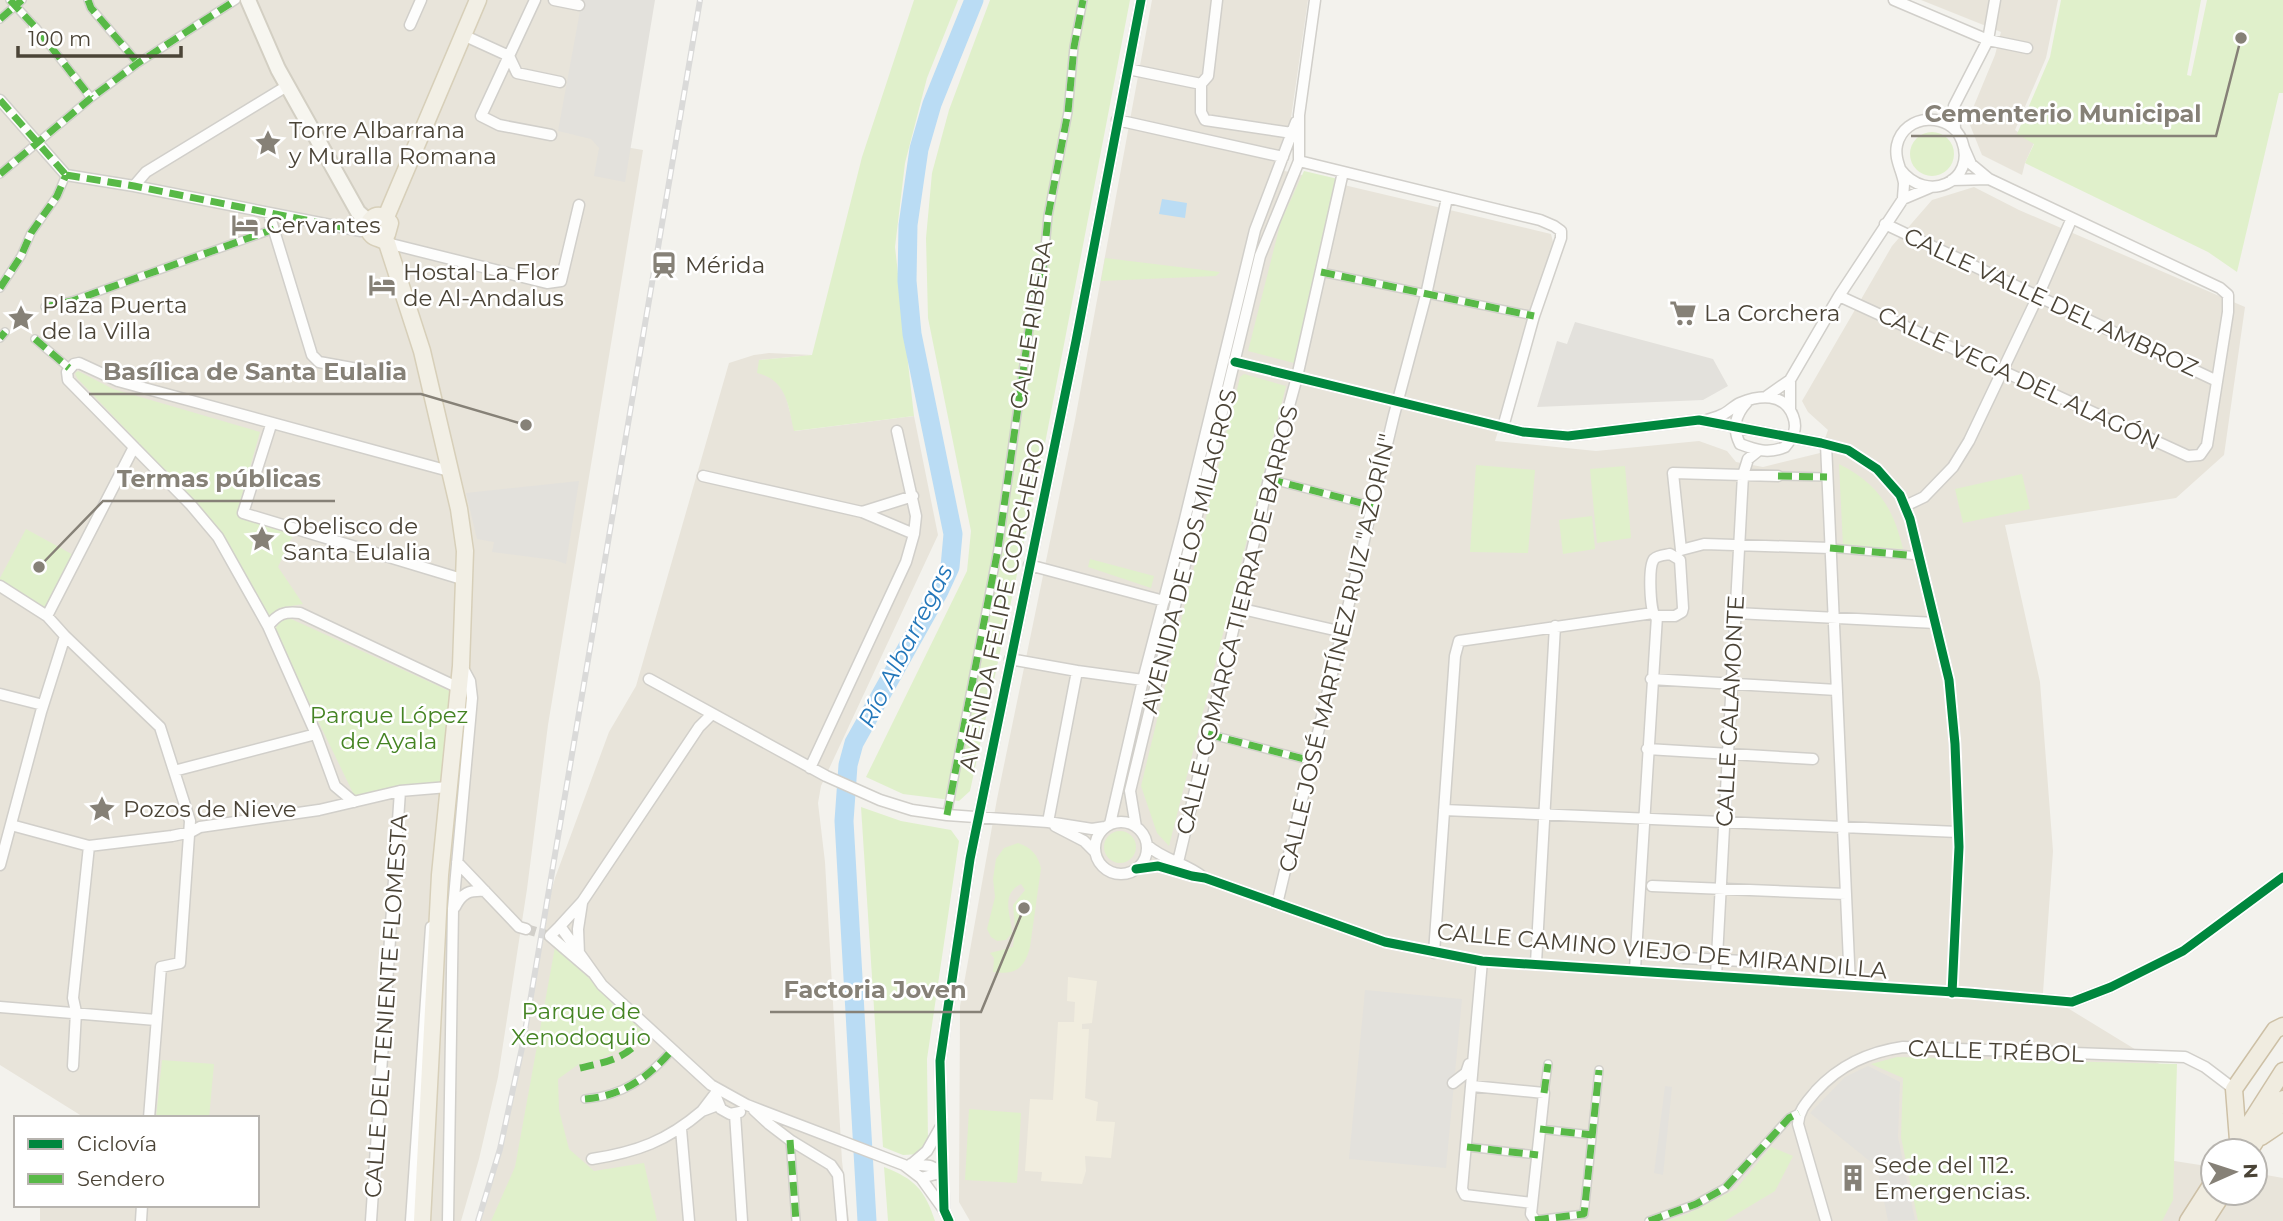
<svg xmlns="http://www.w3.org/2000/svg" width="2283" height="1221" viewBox="0 0 2283 1221" font-family="Montserrat,sans-serif">
  <style>
    .residential { fill: #e8e4da }
    .education { fill: #f1eddf }
    .green { fill: #e0f0cb }
    .parking { fill: #e3e1dc }
    .water { fill: #badcf4 }
    .lines { fill: none; stroke-linecap: round; stroke-linejoin: round }
    .river { stroke: #badcf4; stroke-width: 19 }
    .minor-tunnel { stroke: #d1cfc9; stroke-width: 10; stroke-dasharray: 10 5; stroke-linecap: butt }
    .pedestrian-casing { stroke: #d1cfca; stroke-width: 10 }
    .minor-casing { stroke: #d1cfca; stroke-width: 13 }
    .secondary-casing { stroke: #d3cfc3; stroke-width: 18 }
    .primary-casing { stroke: #d7cfb9; stroke-width: 19 }
    .trunk-casing { stroke: #cdc0a6; stroke-width: 19 }
    .pedestrian { stroke: #fdfdfc; stroke-width: 7 }
    .minor { stroke: #fdfdfc; stroke-width: 10 }
    .secondary { stroke: #f7f6f0; stroke-width: 14 }
    .primary { stroke: #f2efe5; stroke-width: 16 }
    .trunk { stroke: #f0ece0; stroke-width: 16 }
    .rail-casing { stroke: #dadad9; stroke-width: 6 }
    .rail { stroke: #fff; stroke-width: 3.5; stroke-dasharray: 10; stroke-linecap: butt }
    .quiet { stroke: #58b947; stroke-width: 7; stroke-dasharray: 14 7; stroke-linecap: butt }
    .cycleway-casing { stroke: #fff; stroke-width: 13 }
    .cycleway { stroke: #00873e; stroke-width: 9 }
    .labels { text-anchor: middle; dominant-baseline: central; stroke-width: 5; stroke-linejoin: round; paint-order: stroke }
    .poi-label { font-size: 23px; fill: #4b4437; stroke: #fff; text-anchor: start }
    .street-label { font-size: 23px; fill: #4b4437; stroke: #fff }
    .park-label { font-size: 23px; fill: #458423; stroke: #fff }
    .water-label { font-size: 24px; font-style: italic; fill: #2377ba; stroke: #fff }
    .leader { fill: none; stroke: #868177; stroke-width: 2.5 }
    .callout-dot { fill: #868177; stroke: #fff; stroke-width: 2.5 }
    .callout-label { font-size: 24px; text-anchor: middle; font-weight: bold; fill: #868177; stroke: #fff; stroke-width: 5; stroke-linejoin: round; paint-order: stroke }
  </style>
  <rect width="100%" height="100%" fill="#f3f2ed"/>
  <path class="residential" d="M0,0H640L619,146L643,150L548,725L527,889L498,1077L479,1159L461,1221H40V1205H257V1118H85L0,1065Z
    M1152,0H1308L1291,118L1272,168L1551,234L1553,242L1532,312L1534,316L1495,441L1596,451L1699,441L1727,451L1736,462L1763,467L1820,453L1828,430L1808,412L1802,401L1892,246L1932,200L1974,187L2019,210L2245,307L2224,455L2176,498L2005,525L2040,682L2053,851L2043,993L2169,1070L2168,1160L2213,1167V1193H2255V1173L2283,1178V1221H970L959,1202L960,1006L997,799L1075,420Z
    M1921,0H2058L2046,58L2015,130L2034,143L2025,163L2022,175L1982,155L1968,120L1995,55L2001,32Z
    M769,353L812,355L759,360L785,393L795,431L914,416L938,535L821,786L818,803L825,862L842,1161L849,1221H478L500,1144L526,1038L542,923L555,878L609,732L636,686L729,363L754,355Z"/>
  <path class="education" d="M1068,977L1097,981L1092,1023L1082,1024V1029H1089L1085,1098L1098,1102L1096,1121L1115,1122L1111,1158L1085,1156L1086,1171L1082,1184L1041,1181L1042,1172L1025,1171L1030,1099L1053,1100L1058,1022H1074L1075,1002L1067,1001Z"/>
  <path class="green" d="M914,0H958L927,78L905,163L895,247L914,416L794,431C788,405 787,380 757,373L759,360L812,355L862,157Z
    M990,0H1130L1043,454L970,791L959,801L903,794L866,777L967,571L971,531L928,318L926,238L932,173L949,110Z
    M2061,0H2201L2187,75L2191,76L2207,0H2283V93H2279L2237,272L2208,252L2025,163L2034,144L2017,134L2050,57Z
    M1910 154a22 22 0 1 1 44 0a22 22 0 1 1-44 0Z
    M1304,171L1338,179L1294,363L1248,351L1281,221Z
    M1105,258L1220,272L1216,276L1101,281Z
    M78,371L113,389L260,432L237,513L295,531L278,567L303,604L279,608L267,618L225,537L180,486L77,378L75,373Z
    M1244,374L1286,386L1169,846L1157,833L1141,786L1240,377Z
    M1839,464C1878,484 1893,507 1903,549L1843,546Z
    M1476,465L1535,470L1528,553L1470,552Z
    M1625,466L1631,538L1597,543L1590,469Z
    M2022,474L2030,509L1963,523L1955,489Z
    M1592,516L1595,549L1563,554L1559,520Z
    M26,529L77,557L47,616L0,586V578Z
    M1090,559L1154,576L1151,588L1088,567Z
    M289,618L454,693L443,782L399,787L355,797L274,630L281,621Z
    M861,807L901,821L951,830L959,841L927,1059L928,1143L920,1154L903,1155L883,1147Z
    M1104 847a16 16 0 1 1 32 0a16 16 0 1 1-32 0Z
    M1018,843C1032,848 1037,854 1041,868L1030,947C1024,969 1016,975 993,972L994,958L990,953L1013,947L1015,928L1013,905L1025,890L1021,884C1000,894 1011,915 1012,933L1006,940L997,941L991,937L987,929L995,897L993,879L996,859L1004,848Z
    M555,947L643,1028L631,1043L598,1060L579,1064L558,1079L559,1110L569,1149L594,1171L644,1163L657,1221H491L515,1167Z
    M1897,1057L2177,1064L2173,1200L2162,1221H1918L1901,1137L1903,1078L1871,1064Z
    M162,1060L214,1064L209,1118H156Z
    M969,1109L1021,1113L1017,1183L965,1180Z
    M1771,1147L1793,1156L1775,1191L1725,1221H1668L1687,1214L1736,1189Z
    M884,1167C915,1179 925,1190 935,1221H888Z"/>
  <path class="parking" d="M582,0H655L625,182L594,176L599,148L591,139L558,131Z
    M1575,322L1713,359L1728,386L1703,400L1537,407L1557,341L1567,344Z
    M579,481L566,564L554,560L492,552L494,542L477,539L466,493Z
    M1365,990L1462,999L1446,1168L1349,1159Z
    M1868,1066L1900,1082L1898,1137L1915,1220L1888,1221L1877,1167L1810,1113L1845,1077Z
    M1665,1086L1672,1087L1663,1175L1654,1173Z"/>
  <path class="water" d="M1162,199L1187,203L1185,218L1159,214Z"/>
  <g class="lines">
    <path class="river" d="M867,1221L844,821L848,765L854,743L939,591L950,567L953,534L912,334L907,281L908,225L919,149L932,104L974,0"/>
    <path class="minor-tunnel" d="M526,929L550,936"/>
    <defs>
      <path id="pedestrian" d="M10,0L37,29L91,98
        M88,0L91,8L138,63
        M0,19L22,0
        M0,174L91,98L138,63L236,0
        M1321,272L1534,316
        M0,288L21,256L31,233L57,196L66,175
        M45,307L72,301L274,229
        M0,338L5,332
        M35,339L69,368
        M1778,476L1827,477
        M1269,479L1373,506
        M1830,548L1919,556
        M1208,734L1312,761
        M947,815L998,549L1033,301L1043,269L1048,216L1068,112L1074,47L1083,0
        M1544,1093L1548,1064
        M585,1099C622,1096 648,1078 672,1050
        M1540,1129L1592,1135
        M790,1140L796,1221
        M1467,1147L1538,1155
        M1535,1220L1584,1214L1599,1070
        M1649,1221L1696,1204L1725,1188L1789,1118L1799,1113"/>
      <path id="minor" d="M535,0L481,116L499,125L551,135
        M554,0L579,5
        M1217,0L1208,76L1201,84V112L1205,120L1292,133
        M1894,0L1988,40L2027,48
        M410,25L421,0
        M463,35L509,56L517,73L560,82
        M1128,69L1201,84
        M0,100L66,175L134,186L361,231L368,229
        M1117,120L1283,157
        M1955,129L1954,106L1988,40L1995,0
        M1299,161L1540,220L1554,226L1561,231V238L1534,316L1503,427
        M1900,169C1927,205 1977,181 1962,141C1951,111 1904,113 1897,145C1894,159 1902,170 1904,183C1904,188 1903,194 1903,199
        M1952,180L1989,179
        M134,186L146,172L287,86
        M269,214L312,355L319,362L363,370
        M1885,224L2217,381
        M387,243L547,283L561,281L579,205
        M1839,296L2188,456L2200,455L2207,445L2228,312V295L2220,288L1989,179L1971,164L1964,148
        M1235,362L1523,432L1568,436L1699,420L1821,443L1848,450L1877,469L1900,495L1910,519L1949,680L1955,744L1959,847L1952,993
        M1790,380V410
        M1767,396L1790,380L1839,296L1903,199L1929,188
        M1705,421C1710,418 1716,418 1721,415C1728,413 1733,406 1740,403C1759,395 1784,392 1793,416C1798,429 1793,437 1785,447C1768,454 1756,450 1740,444C1732,428 1735,415 1747,402
        M271,425L243,513L465,580
        M1826,444L1850,985
        M703,476L862,512L914,534
        M1905,506L1924,497L1953,467L1969,441L2038,296L2072,218
        M862,512L913,496
        M1681,550L1673,473L1778,476
        M1681,550L1704,544L1830,548
        M1670,554L1680,560L1683,608L1682,612L1675,616H1655C1650,609 1648,567 1654,559C1658,555 1665,555 1670,554Z
        M1029,565L1164,601
        M0,586L47,616L65,636L160,727L190,821L180,963L161,967L149,1118
        M1238,608L1343,632
        M1736,613L1936,623
        M47,616L134,447
        M268,626C278,614 284,611 300,613L459,688
        M1010,659L1077,671L1143,680
        M649,679L826,776L880,800L912,810L947,815L1048,822L1092,829L1105,827
        M1651,679L1837,690
        M0,694L43,705
        M1647,749L1813,759
        M810,768L906,562L914,534L916,516L897,431
        M174,771L316,734
        M354,802L335,786L316,734L268,626L218,537L191,505L68,380L67,372L74,364L79,363L118,381L449,471
        M1444,810L1958,832
        M1048,822L1077,671
        M1095 848a26 26 0 1 1 52 0a26 26 0 1 1-52 0Z
        M1110,824L1143,680L1184,523L1255,230L1296,122
        M11,825L89,846L172,836L191,832L200,827L319,810L400,791L448,787
        M1055,826L1084,841L1095,852
        M1136,827L1130,791L1260,256L1299,161V115L1315,0
        M1147,845C1163,860 1186,863 1203,877
        M457,862L519,927L526,929
        M1178,862L1269,479L1297,377L1343,172
        M0,865L41,712L65,636
        M1136,869L1158,866L1192,876L1205,878L1385,942L1482,961L1969,993L2072,1002L2111,987L2183,951L2283,877
        M1652,886L1846,894
        M1277,904L1394,415L1426,295L1447,198
        M455,907C462,893 469,890 485,891
        M560,926L582,902L699,727L711,715
        M1434,953L1455,656L1459,641L1653,613
        M579,954L578,929L582,903
        M1683,958L1784,963
        M1482,961L1462,1189L1465,1195L1532,1203
        M1536,963L1555,626
        M1635,969L1657,616
        M592,972L550,936L560,926L602,985L711,1085L747,1105L904,1165L921,1178L943,1172
        M1716,976L1743,475L1748,459L1758,451
        M0,1007L156,1020
        M73,1066L76,1012L73,998L89,846
        M1453,1083L1466,1073L1469,1064
        M1472,1086L1544,1093L1531,1214L1535,1220
        M718,1090L716,1097L721,1109L730,1114L740,1112
        M718,1090L702,1111L718,1105
        M754,1110L769,1124L790,1140L831,1165L838,1175L842,1221
        M735,1114L742,1221
        M681,1129L689,1221
        M592,1159C637,1152 667,1141 702,1111
        M913,1163L927,1151L940,1128
        M911,1164L930,1166L943,1172
        M921,1178L944,1210
        M141,1221L142,1205
        M371,1221L400,791
        M411,1221L431,927
        M448,1221L453,909L472,698L470,681L463,668
        M949,1221L944,1210L940,1061L970,859L1076,341L1141,0
        M1826,1221L1798,1124C1799,1109 1807,1102 1816,1091C1840,1065 1868,1052 1903,1047L2185,1057L2205,1067L2234,1089"/>
      <path id="secondary" d="M248,0L278,69L358,212L369,222"/>
      <path id="primary" d="M386,217L478,0
        M380,237L387,234L390,223C377,205 361,225 372,235C376,239 382,238 387,243L422,351L459,509L465,551L461,666L440,875L422,1221"/>
      <path id="trunk" d="M2261,1137L2283,1122
        M2238,1140L2234,1089L2275,1030L2283,1026
        M2232,1151L2283,1071
        M2249,1151L2283,1099
        M2188,1221L2213,1182
        M2205,1221L2223,1193"/>
    </defs>
    <use href="#pedestrian" class="pedestrian-casing"/>
    <use href="#minor" class="minor-casing"/>
    <use href="#secondary" class="secondary-casing"/>
    <use href="#primary" class="primary-casing"/>
    <use href="#trunk" class="trunk-casing"/>
    <use href="#pedestrian" class="pedestrian"/>
    <use href="#minor" class="minor"/>
    <use href="#secondary" class="secondary"/>
    <use href="#primary" class="primary"/>
    <use href="#trunk" class="trunk"/>
    <defs>
      <path id="rail" d="M478,1221L500,1149L523,1043L700,0"/>
    </defs>
    <use href="#rail" class="rail-casing"/>
    <use href="#rail" class="rail"/>
    <path class="quiet" d="M10,0L37,29L91,98
      M88,0L91,8L138,63
      M0,19L22,0
      M0,100L66,175
      M0,174L91,98L138,63L236,0
      M66,175L134,186L361,231L368,229
      M1321,272L1534,316
      M0,288L21,256L31,233L57,196L66,175
      M45,307L72,301L274,229
      M0,338L5,332
      M35,339L69,368
      M1778,476L1827,477
      M1269,479L1373,506
      M1830,548L1919,556
      M1208,734L1312,761
      M947,815L998,549L1033,301L1043,269L1048,216L1068,112L1074,47L1083,0
      M580,1068C602,1063 627,1059 641,1038
      M1544,1093L1548,1064
      M585,1099C622,1096 648,1078 672,1050
      M1540,1129L1592,1135
      M790,1140L796,1221
      M1467,1147L1538,1155
      M1535,1220L1584,1214L1599,1070
      M1649,1221L1696,1204L1725,1188L1789,1118L1799,1113"/>
    <defs>
      <path id="cycleway" d="M1235,362L1523,432L1568,436L1699,420L1821,443L1848,450L1877,469L1900,495L1910,519L1949,680L1955,744L1959,847L1952,993
        M1136,869L1158,866L1192,876L1205,878L1385,942L1482,961L1969,993L2072,1002L2111,987L2183,951L2283,877
        M949,1221L944,1210L940,1061L970,859L1076,341L1141,0"/>
    </defs>
    <use href="#cycleway" class="cycleway-casing"/>
    <use href="#cycleway" class="cycleway"/>
  </g>
  <defs>
    <symbol id="sight-bare" viewBox="-9 -9 18 18"><path d="M0-6L1.8-2.2L6-1.7L2.9 1.2L3.7 5.4L0 3.3L-3.7 5.4L-2.9 1.2L-6-1.7L-1.8-2.2Z" fill="#868177" stroke="#fff" stroke-width="2.5" paint-order="stroke"/></symbol>
    <symbol id="hotel-bare" viewBox="-9 -9 18 18"><path d="M-6-4.5h1.5V1H6V5H4.5V3h-9V5H-6ZM-4 0a1.8 1.8 0 1 1 3.6 0ZM.5 0V-2.5h3Q6-2.5 6 0Z" fill="#868177" stroke="#fff" stroke-width="2.5" paint-order="stroke"/></symbol>
    <symbol id="station-bare" viewBox="-9 -9 18 18"><path d="M-3-6H3Q5-6 5-4V2Q5 4 3 4L4.5 6H3L1.5 4h-3L-3 6H-4.5L-3 4Q-5 4-5 2V-4Q-5-6-3-6ZM-3.5-4v3h7v-3ZM-3.5 1v1.5H-2V1ZM2 1v1.5H3.5V1Z" fill="#868177" stroke="#fff" stroke-width="2.5" paint-order="stroke"/></symbol>
    <symbol id="supermarket-bare" viewBox="-9 -9 18 18"><path d="M-6-5.5h2.5l.6 2H6L4.5 2H-2.5L-4.4-4H-6ZM-1.5 3.2a1.3 1.3 0 1 0 .1 0ZM3 3.2a1.3 1.3 0 1 0 .1 0Z" fill="#868177" stroke="#fff" stroke-width="2.5" paint-order="stroke"/></symbol>
    <symbol id="building-bare" viewBox="-9 -9 18 18"><path d="M-4-6H4V6H1V3H-1V6H-4ZM-2.5-4.3h1.7v1.8h-1.7ZM.8-4.3h1.7v1.8H.8ZM-2.5-1h1.7V.8h-1.7ZM.8-1h1.7V.8H.8Z" fill="#868177" stroke="#fff" stroke-width="2.5" paint-order="stroke"/></symbol>
  </defs>
  <g fill-rule="evenodd">
    <use href="#sight-bare" x="249" y="124" width="38" height="38"/>
    <use href="#hotel-bare" x="226" y="206" width="38" height="38"/>
    <use href="#station-bare" x="645" y="246" width="38" height="38"/>
    <use href="#hotel-bare" x="363" y="266" width="38" height="38"/>
    <use href="#supermarket-bare" x="1664" y="294" width="38" height="38"/>
    <use href="#sight-bare" x="2" y="299" width="38" height="38"/>
    <use href="#sight-bare" x="243" y="520" width="38" height="38"/>
    <use href="#sight-bare" x="83" y="790" width="38" height="38"/>
    <use href="#building-bare" x="1834" y="1159" width="38" height="38"/>
  </g>
  <g class="labels">
    <g class="poi-label">
      <text x="289" y="130">Torre Albarrana<tspan x="289" dy="26">y Muralla Romana</tspan></text>
      <text x="266" y="225">Cervantes</text>
      <text x="685" y="265">Mérida</text>
      <text x="403" y="272">Hostal La Flor<tspan x="403" dy="26">de Al-Andalus</tspan></text>
      <text x="42" y="305">Plaza Puerta<tspan x="42" dy="26">de la Villa</tspan></text>
      <text x="1704" y="313">La Corchera</text>
      <text x="283" y="526">Obelisco de<tspan x="283" dy="26">Santa Eulalia</tspan></text>
      <text x="123" y="809">Pozos de Nieve</text>
      <text x="1874" y="1165">Sede del 112.<tspan x="1874" dy="26">Emergencias.</tspan></text>
    </g>
    <g class="street-label">
      <text transform="translate(2051 302) rotate(25)">CALLE VALLE DEL AMBROZ</text>
      <text transform="translate(1031 325) rotate(-81)">CALLE RIBERA</text>
      <text transform="translate(2019 378) rotate(25)">CALLE VEGA DEL ALAGÓN</text>
      <text transform="translate(1189 551) rotate(-76)">AVENIDA DE LOS MILAGROS</text>
      <text transform="translate(1002 605) rotate(-78)">AVENIDA FELIPE CORCHERO</text>
      <text transform="translate(1237 620) rotate(-76)">CALLE COMARCA TIERRA DE BARROS</text>
      <text transform="translate(1337 653) rotate(-77)">CALLE JOSÉ MARTÍNEZ RUIZ "AZORÍN"</text>
      <text transform="translate(1730 711) rotate(-87)">CALLE CALAMONTE</text>
      <text transform="translate(1662 951) rotate(5)">CALLE CAMINO VIEJO DE MIRANDILLA</text>
      <text transform="translate(386 1006) rotate(-86)">CALLE DEL TENIENTE FLOMESTA</text>
      <text transform="translate(1996 1051) rotate(2)">CALLE TRÉBOL</text>
    </g>
    <g class="park-label">
      <text x="389" y="715">Parque López<tspan x="389" dy="26">de Ayala</tspan></text>
      <text x="581" y="1011">Parque de<tspan x="581" dy="26">Xenodoquio</tspan></text>
    </g>
    <g class="water-label">
      <text transform="translate(905 646) rotate(-63)">Río Albarregas</text>
    </g>
  </g>
  <path class="leader" d="M2241 38L2216 136H1911M526 425L421 394H89M39 567L103 501H335M1024 908L981 1012H770"/>
  <g class="callout-dot">
    <circle cx="2241" cy="38" r="7"/>
    <circle cx="526" cy="425" r="7"/>
    <circle cx="39" cy="567" r="7"/>
    <circle cx="1024" cy="908" r="7"/>
  </g>
  <g class="callout-label">
    <text x="2063" y="122">Cementerio Municipal</text>
    <text x="255" y="380">Basílica de Santa Eulalia</text>
    <text x="219" y="487">Termas públicas</text>
    <text x="875" y="998">Factoria Joven</text>
  </g>
  <rect x="14" y="1116" width="245" height="91" fill="#ffffff" stroke="#b7b4af" stroke-width="2"/>
  <rect x="28" y="1139" width="35" height="10" fill="#00873e" stroke="#b7b4af" stroke-width="2"/>
  <text x="77" y="1151" font-size="21" fill="#4b4437">Ciclovía</text>
  <rect x="28" y="1174" width="35" height="10" fill="#58b947" stroke="#b7b4af" stroke-width="2"/>
  <text x="77" y="1186" font-size="21" fill="#4b4437">Sendero</text>
  <g transform="translate(2234 1172) rotate(87)"><circle r="33" fill="#ffffff" stroke="#b7b4af" stroke-width="2"/>
  <path d="M0-5L12 26L0 18L-12 26Z" fill="#868177"/>
  <text y="-10" font-size="19" font-weight="bold" text-anchor="middle" fill="#4b4437">N</text>
  </g>
  <path d="M18 46v10h163v-10" fill="none" stroke="#4b4437" stroke-width="3.5"/>
  <text x="28" y="46" font-size="21" fill="#4b4437" stroke="#ffffff" stroke-width="5" paint-order="stroke">100 m</text>
</svg>
